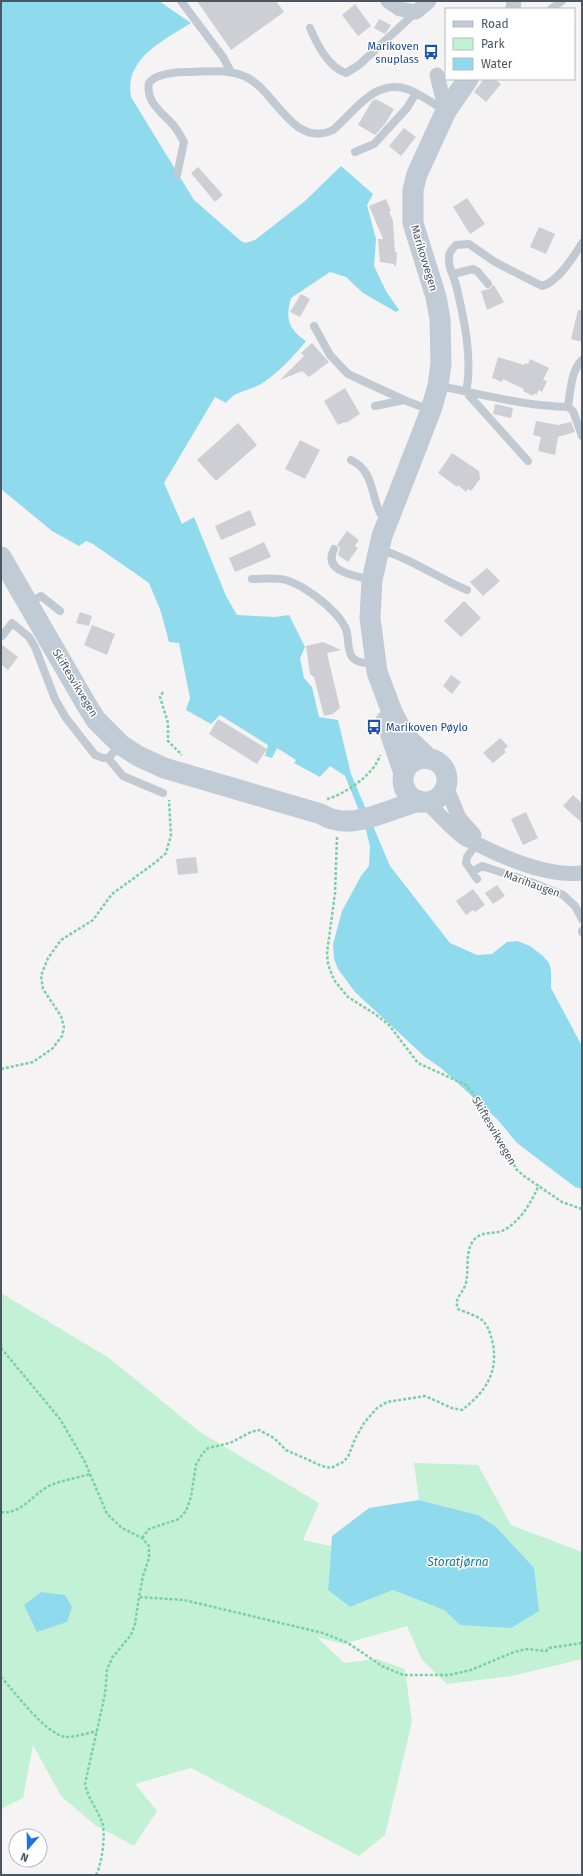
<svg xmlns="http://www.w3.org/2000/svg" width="583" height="1876" viewBox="0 0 583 1876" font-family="'Fira Sans',sans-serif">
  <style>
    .green { fill: #c3f1d5 }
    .water { fill: #90daee }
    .building { fill: #cdcfd5 }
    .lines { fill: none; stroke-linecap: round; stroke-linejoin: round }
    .path { stroke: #7ad0a6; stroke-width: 2.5; stroke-dasharray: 3 2; stroke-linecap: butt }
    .lane { stroke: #c1cad2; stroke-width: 8 }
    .street { stroke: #c1cad2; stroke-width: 15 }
    .secondary { stroke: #c1cbd6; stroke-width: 21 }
    .labels { text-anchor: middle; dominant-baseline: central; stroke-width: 3; stroke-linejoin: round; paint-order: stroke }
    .transit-label { font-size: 11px; fill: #164399; stroke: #fff; text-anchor: end }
    .street-label { font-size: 11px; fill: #4a5661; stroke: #fff }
    .water-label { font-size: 12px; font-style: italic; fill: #0c7c9b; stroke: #fff }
  </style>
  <rect width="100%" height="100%" fill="#f5f3f3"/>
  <path class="green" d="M1,1293L109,1358L200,1432L319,1503L303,1540L331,1546L328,1590L350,1607L393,1590L444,1610L460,1625L478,1515L419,1500L414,1463L478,1465L511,1525L582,1552V1659L512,1676L447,1684L422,1660L407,1626L343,1644L317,1637L344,1663L377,1659L405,1669L412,1722L385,1835L359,1856L191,1768L135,1784L157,1811L134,1846L95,1825L61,1796L33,1745L23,1798L1,1809Z"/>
  <path class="water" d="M1,1H159L191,23C163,41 124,58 131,97L194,200L241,241L245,243L255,240L305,201L341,166L373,194L367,205L376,239L374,266L386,291L399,310L396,312L363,293L346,277L330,272L291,298C287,313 286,323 298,335C300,337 303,339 306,341C295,355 276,375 261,384C247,392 236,390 226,403L215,397L164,483L182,524L194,517L226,596L237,615L275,617L289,615L305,647L300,658L304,678L312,687L319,717L338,720L351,774L390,866L450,943L477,955L492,954L507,942L517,941L530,946L543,956L549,963L551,970V988L582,1046V1189L575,1187L517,1143L497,1119L441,1068L425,1057L355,992L338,969L334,959L333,944L342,911L361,876L369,866L370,846L364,823L345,776L330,766L320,777L294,763L296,760L277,748L272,758L265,756L268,745L220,715L211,724L186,710L190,698L179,643L169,642L161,612L149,583L93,544L86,541L79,546L52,531L1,489Z
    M419,1500L478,1515L496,1527L534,1568L539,1611L511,1628L460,1625L444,1610L393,1590L350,1607L328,1590L332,1536L369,1508Z
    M41,1592L65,1595L72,1607L67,1622L37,1632L24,1605Z"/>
  <path class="building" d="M197,1H276L284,12L231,50Z
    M355,4L371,26L358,36L342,15Z
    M379,19L391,25L385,34L374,28Z
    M484,79H495L501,84L486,102L474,92Z
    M376,99L394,109L385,124L375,135L358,125L372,101Z
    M404,128L416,137L401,156L389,146Z
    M198,167L223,195L215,202L191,173Z
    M467,198L485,224L470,234L453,207Z
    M386,199L391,211H389L393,221L395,252H397L396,266H394V264L380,262L378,239H383L369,206Z
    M539,227L555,234L546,254L530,247Z
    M494,285L504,302L487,310L481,291L489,289Z
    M301,294L310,299L300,317L290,312Z
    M578,310H582V342L571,339Z
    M312,343L329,362L309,377L302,371L280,380L304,356L301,353Z
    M498,357L524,365L525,363L528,364L530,359L549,368L543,380L547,381L542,392L539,390L536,395L534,393L533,396L523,391L524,389L503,379L502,382L492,378Z
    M345,388L360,414L346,423L345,422L338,425L324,401Z
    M495,404L513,408L511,418L493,414Z
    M536,421L558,425L571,422L575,432L558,437L555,455L538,451L541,437L533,435Z
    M238,423L257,445L216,481L197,460Z
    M300,440L320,450L305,479L285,469Z
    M452,453L479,471L480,479L471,491L468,489L466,492L458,485L457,487L438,473Z
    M250,510L256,525L221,540L215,526Z
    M347,531L359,540L355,546L358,548L348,562L338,555L340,548L337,545Z
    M264,542L271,557L235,572L229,558Z
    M487,568L500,581L483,596L470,582Z
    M464,601L481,618L461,637L444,621Z
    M80,612L92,616L89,626L76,623Z
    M92,625L115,634L107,655L84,645Z
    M323,642L341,650L327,653L340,708L333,714L324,716L314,677L310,674L306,646Z
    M1,644L18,657L8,670L1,664Z
    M451,675L461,682L452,694L443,686Z
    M218,719L267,749L257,764L209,734Z
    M500,738L508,746L504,750L506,752L493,763L483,753Z
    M573,795L582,803V823L563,806Z
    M526,812L538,838L523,845L511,819Z
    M196,857L198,873L178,875L176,859Z
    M497,885L505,896L493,904L485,893Z
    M473,889L485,905L475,912L473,910L466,915L456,901Z"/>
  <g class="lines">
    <path class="path" d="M163,692L160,697L168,723V741L182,755
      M327,799C345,794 375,774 380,755
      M337,837L335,893L327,953L328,964L334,980L348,997L375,1014L389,1025L418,1063L466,1085L480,1102L506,1147L516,1169L524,1176L562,1202L582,1209
      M1,1069L33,1062L52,1049L62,1036L64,1027L61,1016L43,989L41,976L48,958L61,940L93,920L112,894L156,862L166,853L171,835L169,800
      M1,1348L60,1419L85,1462L107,1514L122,1528L142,1538L149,1546V1558L143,1576L139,1597L184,1600L323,1633L348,1643L382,1666L403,1675H449L471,1670L514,1652L527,1649L546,1651L549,1648L582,1643
      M1,1512C22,1515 33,1493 51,1485C63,1480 77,1478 90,1474
      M142,1538L149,1529L179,1519L186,1511L191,1497L196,1465L202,1454L208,1448L230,1443L251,1432L259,1430L274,1438L286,1450L322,1466L331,1468L343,1462L348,1457L355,1439L364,1423L377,1408L387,1402L425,1396L452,1408L462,1410C485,1392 498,1374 493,1344C491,1336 489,1327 483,1321C478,1316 465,1312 458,1309C454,1299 461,1295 465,1286C470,1273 464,1254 473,1241C482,1229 495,1236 506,1229C523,1218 531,1202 539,1185
      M1,1677C15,1692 46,1735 66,1737C76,1737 88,1733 97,1731
      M96,1875C102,1864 106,1834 102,1822C97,1809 88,1798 85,1784L105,1694L107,1670L112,1658L131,1635L135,1624L139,1597"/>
    <path class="lane" d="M181,1L223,57L231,72
      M551,9L562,1
      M310,28C317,44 328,67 346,73L359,65L416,12
      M355,152L374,144L407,108L416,93
      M177,175L184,142C181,137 178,131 174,126C163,113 145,102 149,83C155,74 175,72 186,72C205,72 228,68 246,77C275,90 293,149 333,130C354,112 375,78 407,89C420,94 433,103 445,111
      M453,274L473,269L478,272L488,284
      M314,326L330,355L348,374L404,400
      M439,386C482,394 524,406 568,407C570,394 571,370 582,360
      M375,406L404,400L430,410
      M568,407L573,411L582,436
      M351,460C378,473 369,504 386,521
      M528,461L466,392C473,359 464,318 456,285C454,277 449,269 449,261C448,254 451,250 456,245L469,244L495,262L542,286C558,282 574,256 582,243
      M334,549C322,572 356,576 372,580
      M388,552C416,562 440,579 467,590
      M252,579C263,579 275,577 286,580C305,586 336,609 345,627C350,636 346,648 352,657C358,664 367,663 375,663
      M29,603L41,596L60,611
      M2,636L12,623L29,637L35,647L55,699L66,718L95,755L103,758H108L121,745
      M108,758L123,776L163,793
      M472,872L482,866L531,882L563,895L575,906L582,919
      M477,879L466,863L467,857L477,843
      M582,932V931"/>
    <path class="street" d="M388,1L400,9L416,12L429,1
      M513,9L514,1
      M437,75L446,111
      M446,786L459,818L474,835
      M426,802C438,812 453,831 466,839C470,841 474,842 477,844C507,859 548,877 582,873"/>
    <path class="secondary" d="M1,557L86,704L96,720L121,745L138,756L164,768L321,814C350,833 388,809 419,801
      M386,721L404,773
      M403 780a22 22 0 1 1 44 0a22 22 0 1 1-44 0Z
      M429,759L404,735L392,712L377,672L370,618L372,580L382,536L431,410L438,386L441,364L440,319L436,297L413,223V190L417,174L446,111L468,79"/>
  </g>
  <defs>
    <symbol id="bus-bare" viewBox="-9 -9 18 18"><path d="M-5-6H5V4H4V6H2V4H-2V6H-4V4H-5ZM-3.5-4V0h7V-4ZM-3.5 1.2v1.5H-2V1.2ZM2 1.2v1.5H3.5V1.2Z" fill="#1a4fb4" stroke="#fff" stroke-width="2.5" paint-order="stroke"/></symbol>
  </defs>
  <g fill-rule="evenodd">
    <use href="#bus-bare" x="420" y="41" width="22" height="22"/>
    <use href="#bus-bare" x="363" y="716" width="22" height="22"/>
  </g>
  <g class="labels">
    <g class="transit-label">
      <text x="419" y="46">Marikoven<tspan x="419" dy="13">snuplass</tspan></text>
      <text x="386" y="727" text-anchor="start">Marikoven Pøylo</text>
    </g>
    <g class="street-label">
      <text transform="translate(424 258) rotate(73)">Marikovvegen</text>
      <text transform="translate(75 683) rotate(59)">Skiftesvikvegen</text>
      <text transform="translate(532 884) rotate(20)">Marihaugen</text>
      <text transform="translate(494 1131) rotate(60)">Skiftesvikvegen</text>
    </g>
    <g class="water-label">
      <text x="458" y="1562">Storatjørna</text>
    </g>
  </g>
  <rect width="583" height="1876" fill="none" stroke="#4a5661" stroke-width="4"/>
  <rect x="445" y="8" width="130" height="72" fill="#ffffff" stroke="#b7bbc0"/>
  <rect x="453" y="21" width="20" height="6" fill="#c1cbd6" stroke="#b7bbc0"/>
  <text x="481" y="28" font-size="12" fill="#4a5661">Road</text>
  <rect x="453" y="38" width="20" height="12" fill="#c3f1d5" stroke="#b7bbc0"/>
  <text x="481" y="48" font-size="12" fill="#4a5661">Park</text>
  <rect x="453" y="58" width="20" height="12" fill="#90daee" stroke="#b7bbc0"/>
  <text x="481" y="68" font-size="12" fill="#4a5661">Water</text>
  <g transform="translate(28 1848) rotate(200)"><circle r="19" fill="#ffffff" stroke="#b7bbc0"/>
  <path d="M0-3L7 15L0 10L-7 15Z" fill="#1a73e8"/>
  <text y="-6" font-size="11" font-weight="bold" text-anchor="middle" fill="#4a5661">N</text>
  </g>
</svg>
